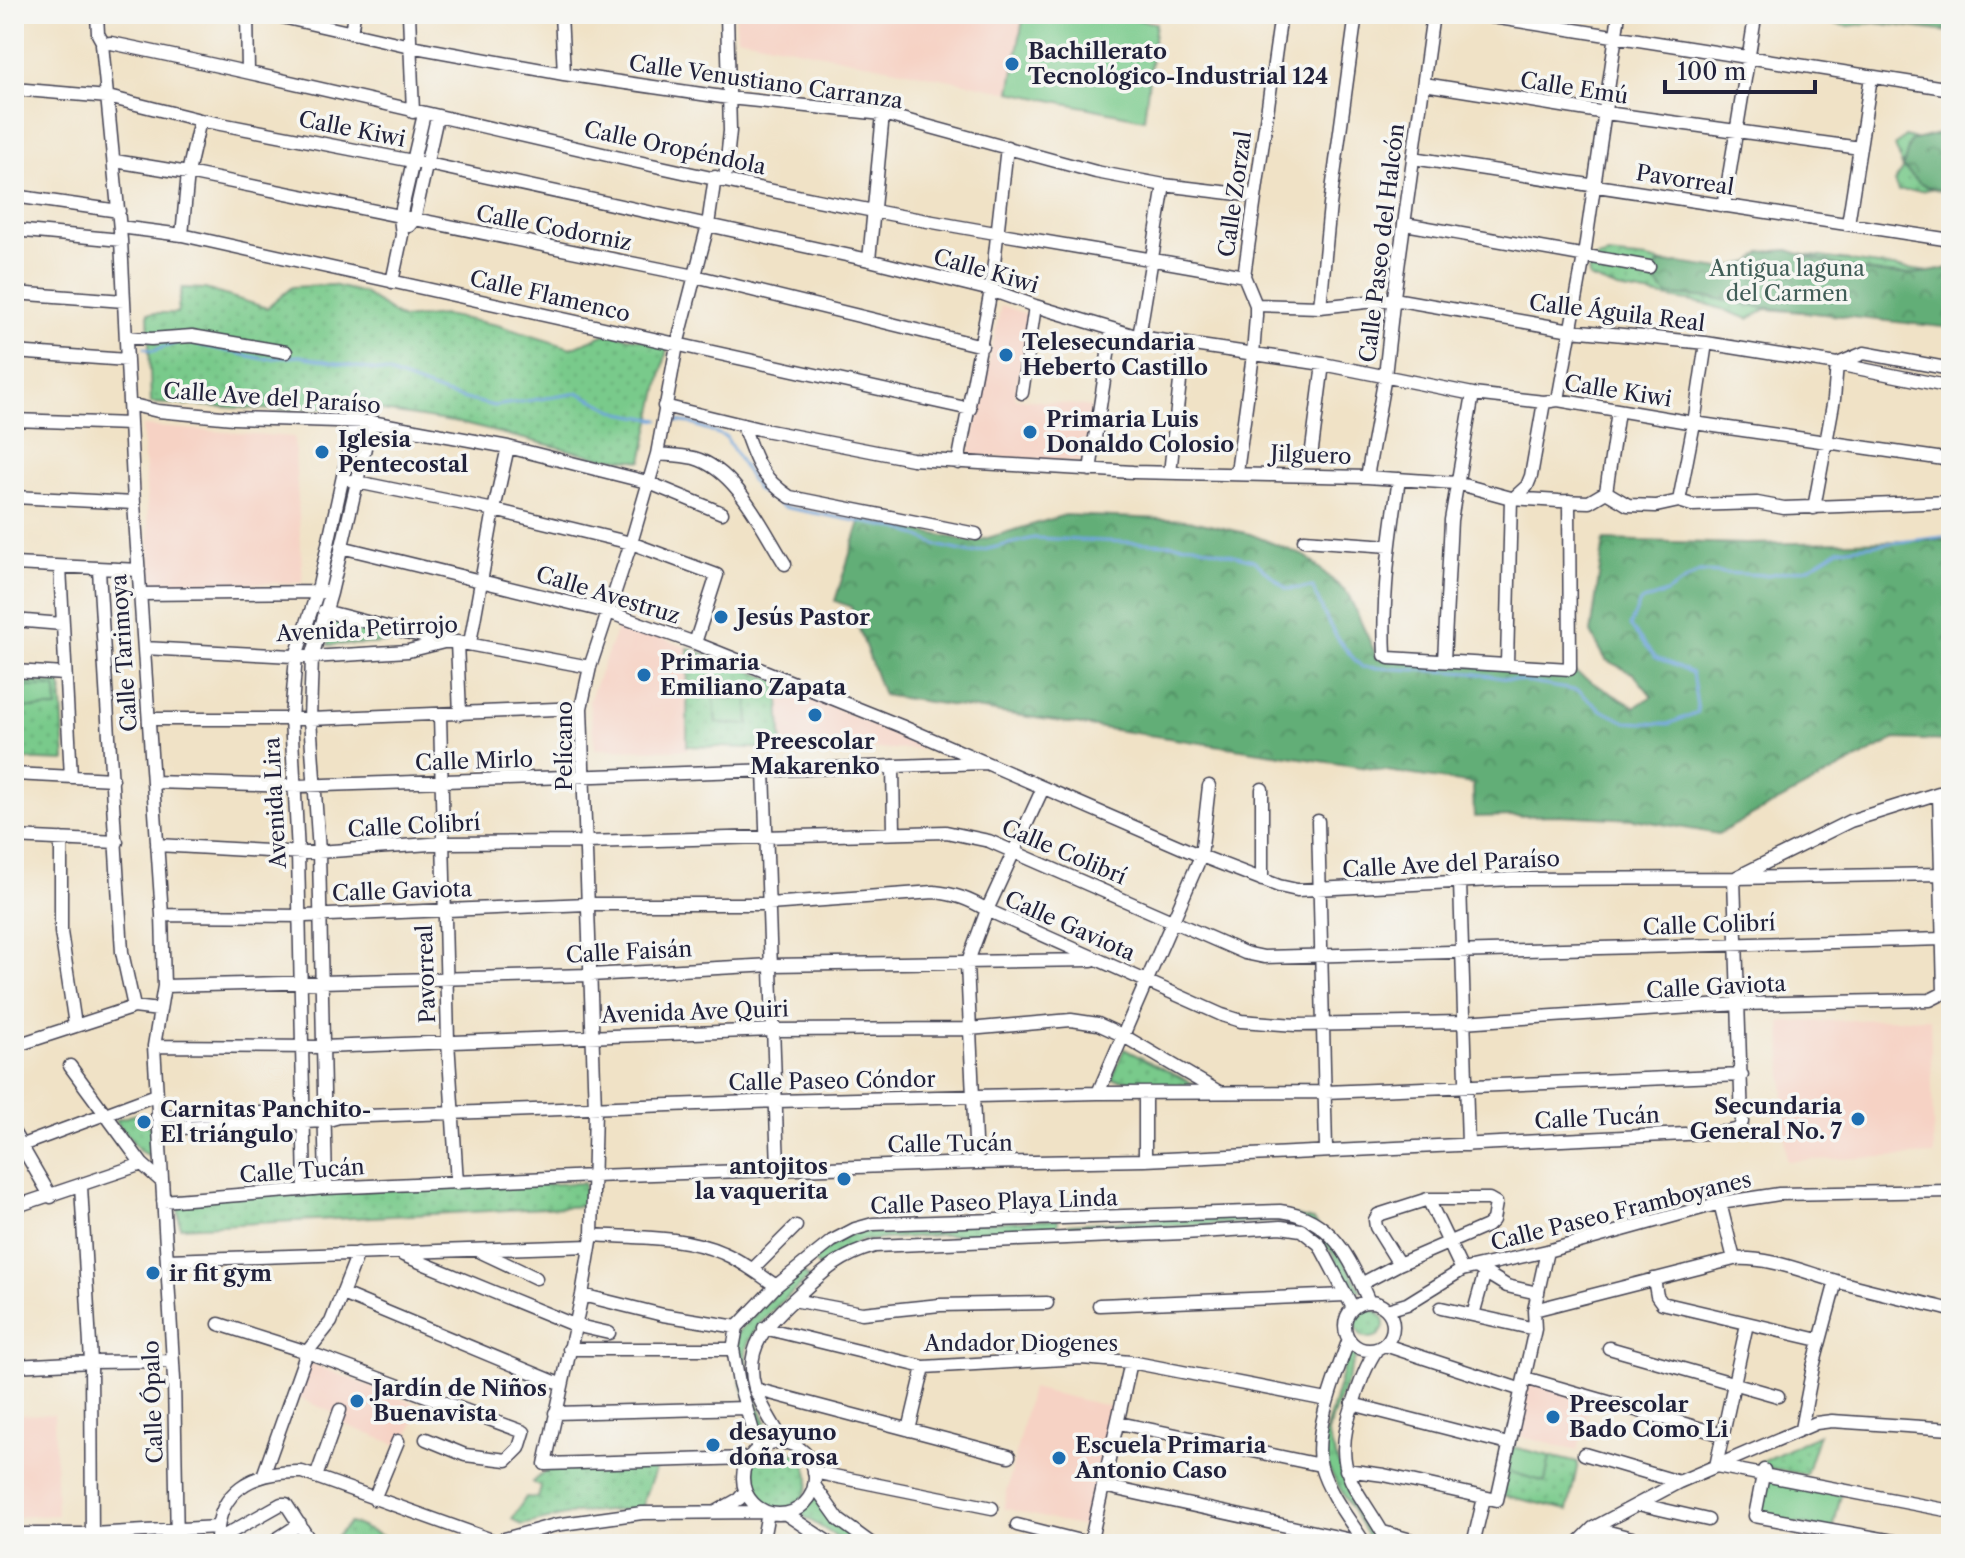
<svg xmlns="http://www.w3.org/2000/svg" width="1965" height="1558" viewBox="0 0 1965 1558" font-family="'Libre Caslon Text',serif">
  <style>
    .built { fill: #f6d2c4 }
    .grass { fill: url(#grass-dots); stroke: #4e7663; stroke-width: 2 }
    .forest { fill: url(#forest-crowns); stroke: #426859; stroke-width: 2 }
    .pitch { fill: #79ca8b; stroke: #4e7663; stroke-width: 2 }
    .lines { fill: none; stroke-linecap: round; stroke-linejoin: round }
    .stream { stroke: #6fa5dc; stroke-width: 3 }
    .minor-casing { stroke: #413f50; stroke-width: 15 }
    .minor { stroke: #fff; stroke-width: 12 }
    .poi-dot { fill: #1f6fb2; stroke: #f6f6f2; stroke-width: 3 }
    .labels { text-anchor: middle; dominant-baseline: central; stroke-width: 7; stroke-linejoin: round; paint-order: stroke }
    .poi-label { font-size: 22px; font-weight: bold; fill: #22223b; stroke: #f6f6f2; text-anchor: start }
    .street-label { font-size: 22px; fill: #22223b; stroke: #f6f6f2 }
    .park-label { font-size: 22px; fill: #405d57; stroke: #f6f6f2 }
  </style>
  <defs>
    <pattern id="grass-dots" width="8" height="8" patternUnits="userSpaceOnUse" patternTransform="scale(2)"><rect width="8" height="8" fill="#79ca8b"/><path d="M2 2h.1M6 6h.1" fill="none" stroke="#68ad79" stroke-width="1.8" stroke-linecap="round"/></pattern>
    <pattern id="forest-crowns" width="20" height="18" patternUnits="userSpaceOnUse" patternTransform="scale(2)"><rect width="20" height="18" fill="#62ae77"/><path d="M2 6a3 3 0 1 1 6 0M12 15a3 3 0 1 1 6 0" fill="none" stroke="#508d63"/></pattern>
  </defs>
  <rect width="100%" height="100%" fill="#f6f6f2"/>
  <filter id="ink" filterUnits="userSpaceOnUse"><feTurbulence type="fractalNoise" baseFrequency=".0125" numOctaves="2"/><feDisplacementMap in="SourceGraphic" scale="16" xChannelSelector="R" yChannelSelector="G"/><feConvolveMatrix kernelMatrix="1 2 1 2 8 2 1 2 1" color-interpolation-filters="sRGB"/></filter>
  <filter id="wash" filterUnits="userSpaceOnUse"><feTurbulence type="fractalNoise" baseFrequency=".006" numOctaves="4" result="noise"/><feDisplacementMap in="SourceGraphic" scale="32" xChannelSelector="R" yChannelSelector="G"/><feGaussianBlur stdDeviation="1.8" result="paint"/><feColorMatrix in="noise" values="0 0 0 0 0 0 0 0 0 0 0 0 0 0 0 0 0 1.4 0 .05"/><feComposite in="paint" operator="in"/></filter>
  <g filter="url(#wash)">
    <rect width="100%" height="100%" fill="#f0e2c6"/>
    <path class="built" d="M735,14H1158L1144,119L737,37Z
      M1001,305L1030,315L1014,398L1091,407L1083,462L969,456Z
      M142,426L294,437L303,583L152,584Z
      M620,621L688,648L687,750L595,749L589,701Z
      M778,681L924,749H782Z
      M1930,1018L1934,1155L1786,1161L1781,1022Z
      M307,1362L421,1406L403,1447L335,1421L336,1414L294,1396Z
      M1529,1380L1591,1399L1578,1451L1515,1435Z
      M1031,1388L1116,1408L1088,1528L1003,1508Z
      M54,1414L57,1515L14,1517V1415Z"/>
    <path class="grass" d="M1768,14H1845L1875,23L1847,26Z
      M1905,136L1925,142L1946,185L1922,191H1898L1894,182L1903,169L1895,146Z
      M1799,254L1951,275L1826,314L1766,309L1749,319L1710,305L1618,289L1589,278L1588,261L1608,255L1648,259L1731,280Z
      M332,285L364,293L402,319L444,315L497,325L571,348L608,333L668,345L642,461L598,457L459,423L351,406L278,410L151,403L148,313H177L182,288L205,289L267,308L292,287Z
      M335,618L423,639L371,644L328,645Z
      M688,648L778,681L782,749L687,746Z
      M14,682L61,683L65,761L14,759Z
      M1124,1049L1198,1086L1112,1079Z
      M140,1113L155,1135L151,1156L141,1152L115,1120Z
      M584,1183V1206L180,1227L177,1197Z
      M1277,1212L1313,1220L1336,1246L1361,1290L1355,1292L1341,1273L1332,1252L1298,1221L1068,1230V1224Z
      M1058,1219V1233L939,1235L859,1241L821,1268L811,1260L847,1235L873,1228Z
      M799,1268L809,1278C790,1295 746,1327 746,1354C746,1379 759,1405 768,1427L765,1431H757L740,1380L737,1333Z
      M1356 1324a14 14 0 1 1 28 0a14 14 0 1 1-28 0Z
      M1350,1345L1358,1351L1327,1432L1345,1482L1382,1544H1372L1325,1463L1323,1440Z
      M1819,1434L1806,1474L1752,1467Z
      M1512,1447L1578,1463L1568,1510L1502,1495Z
      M749 1479a30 30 0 1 1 60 0a30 30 0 1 1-60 0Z
      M657,1465L644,1498L643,1509L574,1513L522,1525L512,1519L526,1497L538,1498L541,1487L532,1482L550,1468Z
      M814,1492L868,1544H848L797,1512Z
      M349,1523L357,1525L400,1544H330Z"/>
    <path class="forest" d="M1845,14H1951V32L1875,23Z
      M1942,133L1951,138V194L1920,184L1903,167L1910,141Z
      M1788,250C1839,267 1897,284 1951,267V328L1749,306L1715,298L1667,295L1653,279L1658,264L1679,263L1720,269L1751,262L1762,252Z
      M1065,515L1188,520L1250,534L1307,557L1348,594L1378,659L1576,673L1635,707L1652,696L1634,674L1606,660L1591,633L1604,540L1745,544L1951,540V741L1895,739L1718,834L1634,819L1558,815L1474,817L1473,784L883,695L851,607L835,601L861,519L974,542Z"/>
    <path class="pitch" d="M1024,14H1128V18L1156,23L1144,119L1010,92Z
      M25,687H56L57,708H25Z
      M714,698L748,699L749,725L716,723Z
      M1512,1447L1550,1456L1545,1482L1507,1471Z
      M1763,1475L1842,1489L1833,1530L1755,1516Z"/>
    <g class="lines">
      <path class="stream" d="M186,342L263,359L300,356L389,373L445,394L494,406L579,393L620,413L659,420
        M145,348L153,351L179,342
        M667,420L690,423L726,437L757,490L783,507L904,530L940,546L971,553L1034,538L1194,545L1253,560L1287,589L1313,587C1326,621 1336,642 1362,667L1472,673L1579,691L1601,710L1626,722L1668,724L1698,712L1692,673L1655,657L1630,626L1640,602L1666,593L1699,572L1766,575L1808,568L1839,549L1951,536"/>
    </g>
  </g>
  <g filter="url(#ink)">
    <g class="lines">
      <defs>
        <path id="minor" d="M97,14L98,34L103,43
          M247,14L248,71
          M269,14L410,46L564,74L729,98L883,114L1096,172L1164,185L1255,196
          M409,14L413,112
          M561,14L564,74
          M1473,14L1951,89
          M351,33L354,14
          M1424,84L1606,113L1860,148
          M14,89L108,97L200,120L428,164L869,260L991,290L1035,306L1139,337L1323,364L1473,394L1544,402L1558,400L1694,423L1951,460
          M1413,158L1951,240
          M115,161L188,173L695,276L982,346
          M715,177L708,225L677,345L657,454L631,543L590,667L581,708L595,1109L592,1235L582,1295L545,1464L749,1458
          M725,179L730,131L727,14
          M14,196L119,211
          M1724,206L1754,24
          M1405,224L1649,267
          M1848,224L1871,77
          M409,226L414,220L437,117
          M120,227L182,235L970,409
          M14,230L121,240
          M182,235L188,173L200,120
          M869,260L883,114
          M392,282L402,235L400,217L424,114
          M14,293L124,301
          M1256,305L1320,307L1394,299L1571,330L1706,343L1837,364L1951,387
          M1320,307L1330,205L1356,14
          M126,337L151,339L192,336L286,352
          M1139,337L1164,185
          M14,352L127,360
          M1840,363L1864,353L1951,369
          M1022,393L1035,306
          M1558,400L1584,256L1619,14
          M129,404L158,411L233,418L371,422L508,447L647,482L722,513
          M664,406L759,429L912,459L1133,472L1367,477L1456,483L1511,498L1559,501L1589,502L1606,492L1628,505L1656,506L1679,501L1692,505L1757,503L1784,508L1951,502
          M14,420L130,424
          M743,425C754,458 760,478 790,497L976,534
          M1312,449L1323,364
          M657,454C669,455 682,455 694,458C737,470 762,528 785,564
          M958,463L991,290L1007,147
          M1090,470L1112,329
          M1237,472L1253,355L1256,316V305L1244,276L1281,14
          M1170,473L1184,345
          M1367,477L1385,376L1393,304L1433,14
          M1399,479C1390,538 1382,596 1385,655L1389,658L1570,669L1569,501
          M352,481L494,510L631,543L717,575L695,643
          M1606,492L1618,411
          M14,497L134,503
          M1515,497L1527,486L1531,476L1544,402
          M1679,501L1694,423L1706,343
          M1814,508L1834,399L1837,364
          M1304,540L1389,546
          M341,547L608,612L695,643L901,726L1201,856L1279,886L1297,890L1511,879L1734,878L1941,874
          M14,564L139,570
          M60,567L71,777
          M99,570L122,952L134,1007
          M140,594L325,592
          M324,611L441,641
          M14,620L62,624
          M457,642L460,714
          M470,643L494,510L508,447
          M144,648L312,657L408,651L444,642H457L590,667
          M1444,661L1451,520L1473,394
          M1507,664L1511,498
          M14,671L65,674
          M440,715L448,1041L457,1183
          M149,719H310L581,708
          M893,766L894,833
          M764,770L778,1168
          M14,774L113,779
          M153,782L295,786L985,763
          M1262,789V880
          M1939,793L1944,993
          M1318,821L1326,1149
          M14,837L117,842
          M61,839V932L75,1025
          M157,845L304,853L444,843L586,842L946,832L989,841L1245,953L1264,957L1944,939
          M1737,877L1850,821L1939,793L1951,792
          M1460,882L1468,1145
          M162,915L305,916L587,904H769L934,892C955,894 969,899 987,910L1222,1015L1241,1021L1296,1025L1463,1022L1739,1004L1930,1000L1944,993L1951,985
          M164,986L590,975L772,965L1092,960
          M14,1046L134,1007L159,1010
          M154,1046L323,1047L773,1030L969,1029L1071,1020L1098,1024L1122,1035L1219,1092
          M70,1066L142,1164
          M1098,1093L1201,856L1209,786
          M1145,1093V1160
          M157,1116L325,1111L332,1114
          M159,1129L325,1121L339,1117L777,1101L1098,1093L1325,1092L1742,1075
          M14,1133L51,1197
          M14,1148L156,1095
          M976,1163L967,964L987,910L1043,788
          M81,1186L91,1362L92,1544
          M326,1188L319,852L310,719L312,657L331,593L371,422
          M305,1190L298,853L291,718L296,656L318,590L355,421
          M1428,1199L1462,1270
          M163,1201L326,1188L594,1176L976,1163L1145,1160L1727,1132L1739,1129L1742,1122L1734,878
          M1720,1203L1734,1259
          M14,1207L142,1164L161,1181
          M592,1235C635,1238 683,1235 723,1253C742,1261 759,1274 776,1286
          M481,1252L536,1278
          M403,1255L574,1325L609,1333
          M167,1260L590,1246
          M1476,1267L1507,1286L1538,1293
          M753,1269L796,1226
          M1654,1279L1657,1296L1662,1303L1819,1340
          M1361,1284L1399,1264L1487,1226L1493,1220L1496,1203L1489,1199H1428L1378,1215L1375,1220L1376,1227L1399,1264
          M343,1294L562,1385
          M582,1295L663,1315L737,1327
          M793,1300L862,1313L940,1305L1047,1303
          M1345 1326a24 24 0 1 1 48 0a24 24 0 1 1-48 0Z
          M1099,1305L1346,1295
          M1441,1308L1535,1329
          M1387,1310L1407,1304L1462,1270L1547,1251L1720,1203L1779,1194L1951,1191
          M1534,1310L1734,1259C1771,1257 1801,1271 1836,1281C1874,1292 1913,1300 1951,1310
          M1473,1315L1485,1272
          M219,1324L307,1352L524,1432L519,1448L507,1460L465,1455L426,1439
          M1747,1324L1716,1466L1951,1511
          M764,1328L924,1367L1081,1358L1131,1362L1327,1400
          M1349,1339C1337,1372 1312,1432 1321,1467C1329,1495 1350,1520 1365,1544
          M1385,1345L1522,1390
          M1609,1348L1778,1396
          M569,1349H733
          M1377,1349C1366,1365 1360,1383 1354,1401C1328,1474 1357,1484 1389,1544
          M14,1366L91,1362L173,1361
          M1525,1378L1723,1435
          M755,1389L1009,1456
          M1352,1404L1508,1444
          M555,1413L746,1408
          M1119,1423L1320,1465
          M1801,1429L1813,1367L1836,1281
          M909,1430L924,1367
          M743 1478a36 36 0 1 1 72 0a36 36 0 1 1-72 0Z
          M784,1443C775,1426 761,1407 755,1388C743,1348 768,1323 794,1299C822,1273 838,1256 875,1246L1184,1233L1281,1227L1301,1230L1319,1244L1353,1308
          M758,1449L739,1383L733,1349L737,1327L776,1286L832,1241L855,1229L873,1224L1280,1211C1332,1217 1350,1258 1369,1302
          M1584,1454L1679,1482
          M1346,1470L1384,1475L1497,1500L1535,1329L1534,1310L1547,1251
          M1764,1470L1755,1516L1910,1544
          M814,1472L992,1508
          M263,1476L307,1352L331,1322L358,1253
          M316,1477L340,1410
          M814,1485L839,1520L872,1544
          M1103,1486L1365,1543
          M374,1499L398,1441
          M1638,1504L1708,1520
          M716,1512L739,1499L745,1492
          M786,1514L831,1544
          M1017,1525L1092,1544
          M1593,1528L1655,1544
          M1383,1532L1425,1544
          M14,1534H92L217,1527
          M217,1540L281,1504H286L312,1544
          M497,1541L555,1525L642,1513L766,1512
          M177,1544L174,1379L154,1046L164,986L162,915L134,503L121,240L102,44L111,43C366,95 618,163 874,211C997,235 1121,253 1244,276
          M217,1544C216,1490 252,1471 302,1472L503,1544
          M269,1544L300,1524
          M762,1544L768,1513
          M1090,1544L1131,1362
          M1473,1544L1484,1498
          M1577,1544L1593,1528L1679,1482L1816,1423L1832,1421L1951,1429"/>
      </defs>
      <use href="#minor" class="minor-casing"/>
      <use href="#minor" class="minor"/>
    </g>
  </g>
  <g class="poi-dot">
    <circle cx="1012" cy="64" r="8"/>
    <circle cx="1006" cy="355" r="8"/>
    <circle cx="1030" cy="432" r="8"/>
    <circle cx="322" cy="452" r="8"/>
    <circle cx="721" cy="617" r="8"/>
    <circle cx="644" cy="675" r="8"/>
    <circle cx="815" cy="715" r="8"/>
    <circle cx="1858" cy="1119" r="8"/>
    <circle cx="144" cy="1122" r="8"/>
    <circle cx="844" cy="1179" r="8"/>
    <circle cx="153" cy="1273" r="8"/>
    <circle cx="357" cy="1401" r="8"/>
    <circle cx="1553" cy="1417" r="8"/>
    <circle cx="713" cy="1445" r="8"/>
    <circle cx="1059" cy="1458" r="8"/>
  </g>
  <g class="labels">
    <g class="poi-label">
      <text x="1028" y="51">Bachillerato<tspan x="1028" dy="25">Tecnológico-Industrial 124</tspan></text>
      <text x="1022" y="342">Telesecundaria<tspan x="1022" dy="25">Heberto Castillo</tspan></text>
      <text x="1046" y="419">Primaria Luis<tspan x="1046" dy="25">Donaldo Colosio</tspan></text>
      <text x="338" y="439">Iglesia<tspan x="338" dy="25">Pentecostal</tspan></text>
      <text x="737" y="617">Jesús Pastor</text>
      <text x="660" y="662">Primaria<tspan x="660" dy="25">Emiliano Zapata</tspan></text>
      <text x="815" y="741" text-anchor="middle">Preescolar<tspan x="815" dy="25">Makarenko</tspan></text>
      <text x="1842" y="1106" text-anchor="end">Secundaria<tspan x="1842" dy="25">General No. 7</tspan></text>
      <text x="160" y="1109">Carnitas Panchito-<tspan x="160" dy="25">El triángulo</tspan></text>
      <text x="828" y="1166" text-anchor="end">antojitos<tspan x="828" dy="25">la vaquerita</tspan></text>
      <text x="169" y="1273">ir fit gym</text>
      <text x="373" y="1388">Jardín de Niños<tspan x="373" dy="25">Buenavista</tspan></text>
      <text x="1569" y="1404">Preescolar<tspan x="1569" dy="25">Bado Como Li</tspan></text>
      <text x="729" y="1432">desayuno<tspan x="729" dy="25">doña rosa</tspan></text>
      <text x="1075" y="1445">Escuela Primaria<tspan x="1075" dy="25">Antonio Caso</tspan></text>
    </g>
    <g class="street-label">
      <text transform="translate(766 82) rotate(8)">Calle Venustiano Carranza</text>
      <text transform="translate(1574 88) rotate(9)">Calle Emú</text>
      <text transform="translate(352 129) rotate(11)">Calle Kiwi</text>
      <text transform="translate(675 148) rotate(12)">Calle Oropéndola</text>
      <text transform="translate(1685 180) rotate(9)">Pavorreal</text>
      <text transform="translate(1235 194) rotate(-82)">Calle Zorzal</text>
      <text transform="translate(554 228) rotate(11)">Calle Codorniz</text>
      <text transform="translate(1382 243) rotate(-83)">Calle Paseo del Halcón</text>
      <text transform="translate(986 271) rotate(16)">Calle Kiwi</text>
      <text transform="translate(550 296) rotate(13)">Calle Flamenco</text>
      <text transform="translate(1617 313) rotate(7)">Calle Águila Real</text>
      <text transform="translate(1618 391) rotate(9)">Calle Kiwi</text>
      <text transform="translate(272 398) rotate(4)">Calle Ave del Paraíso</text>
      <text transform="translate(1311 455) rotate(2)">Jilguero</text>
      <text transform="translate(608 595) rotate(17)">Calle Avestruz</text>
      <text transform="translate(367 629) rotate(-3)">Avenida Petirrojo</text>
      <text transform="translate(124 653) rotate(-94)">Calle Tarimoya</text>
      <text transform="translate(564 746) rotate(-90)">Pelícano</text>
      <text transform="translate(474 761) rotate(-2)">Calle Mirlo</text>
      <text transform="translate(275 803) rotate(-93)">Avenida Lira</text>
      <text transform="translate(414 826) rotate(-3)">Calle Colibrí</text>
      <text transform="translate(1064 852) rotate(23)">Calle Colibrí</text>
      <text transform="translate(1451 864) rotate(-3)">Calle Ave del Paraíso</text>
      <text transform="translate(402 891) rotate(-2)">Calle Gaviota</text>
      <text transform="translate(1709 925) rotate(-2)">Calle Colibrí</text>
      <text transform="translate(1070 926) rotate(24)">Calle Gaviota</text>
      <text transform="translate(629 952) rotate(-3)">Calle Faisán</text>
      <text transform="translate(426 974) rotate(-92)">Pavorreal</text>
      <text transform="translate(1716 987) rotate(-3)">Calle Gaviota</text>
      <text transform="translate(695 1012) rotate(-2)">Avenida Ave Quiri</text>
      <text transform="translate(832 1081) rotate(-1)">Calle Paseo Cóndor</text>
      <text transform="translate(1597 1118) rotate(-3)">Calle Tucán</text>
      <text transform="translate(950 1144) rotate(-1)">Calle Tucán</text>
      <text transform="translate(302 1171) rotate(-4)">Calle Tucán</text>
      <text transform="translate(994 1202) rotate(-2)">Calle Paseo Playa Linda</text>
      <text transform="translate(1621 1211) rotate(-14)">Calle Paseo Framboyanes</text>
      <text x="1021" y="1343">Andador Diogenes</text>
      <text transform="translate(153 1402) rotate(-92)">Calle Ópalo</text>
    </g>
    <g class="park-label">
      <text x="1787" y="268">Antigua laguna<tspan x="1787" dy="25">del Carmen</tspan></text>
    </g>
  </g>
  <rect width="1965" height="1558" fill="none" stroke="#f6f6f2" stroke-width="48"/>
  <path d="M1665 80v12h150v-12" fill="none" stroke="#22223b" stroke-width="4"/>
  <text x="1677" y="80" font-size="24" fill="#22223b" stroke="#f6f6f2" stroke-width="6" paint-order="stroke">100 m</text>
</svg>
